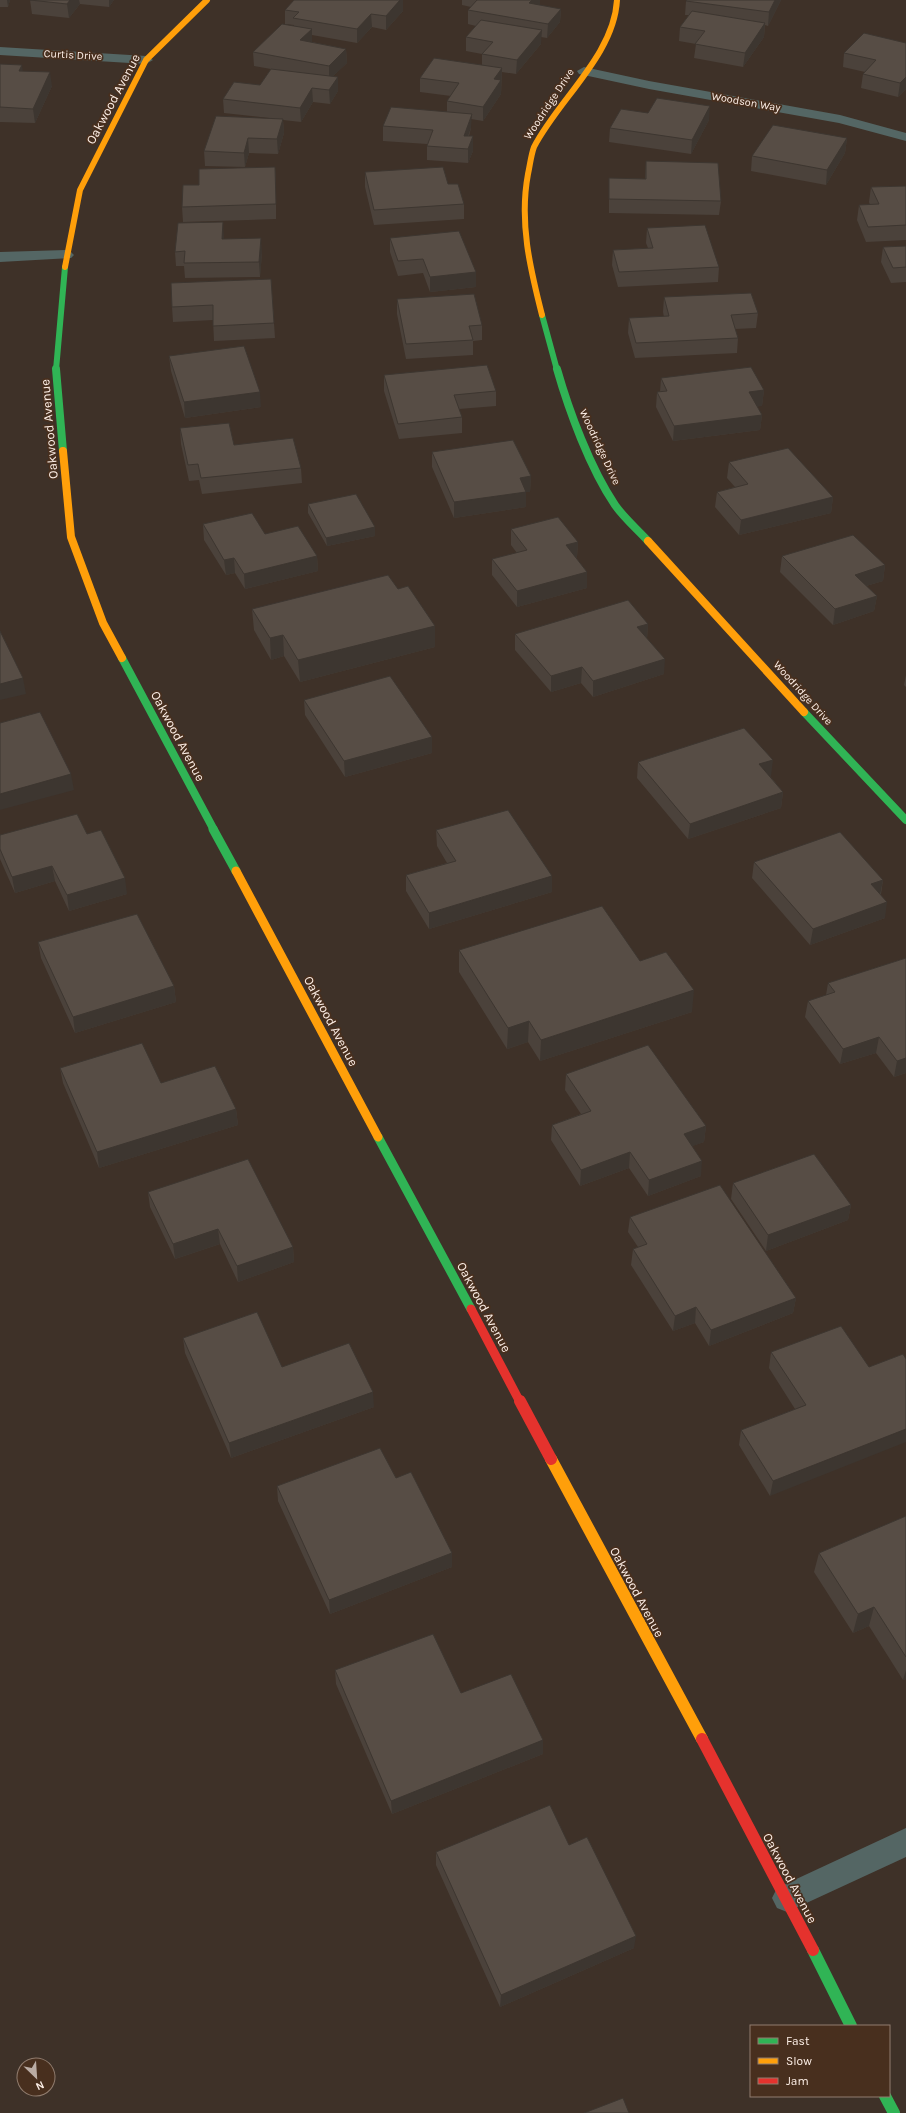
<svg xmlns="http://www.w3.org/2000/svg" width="906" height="2113" viewBox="0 0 906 2113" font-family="Karla,sans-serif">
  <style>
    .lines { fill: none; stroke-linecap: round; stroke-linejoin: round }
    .street { fill: #546664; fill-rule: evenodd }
    .fast-far3 { stroke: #30b455; stroke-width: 6 }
    .fast-far2 { stroke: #30b455; stroke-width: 8 }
    .fast-far1 { stroke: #30b455; stroke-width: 9 }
    .fast { stroke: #30b455; stroke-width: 12 }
    .slow-far3 { stroke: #ff9f0a; stroke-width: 6 }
    .slow-far2 { stroke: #ff9f0a; stroke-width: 8 }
    .slow-far1 { stroke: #ff9f0a; stroke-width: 9 }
    .slow { stroke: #ff9f0a; stroke-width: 12 }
    .jam-far1 { stroke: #e5322d; stroke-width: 9 }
    .jam { stroke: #e5322d; stroke-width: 12 }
    .wall { fill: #4b423b }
    .shaded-wall { fill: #3d3630 }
    .building { fill: #574d45; stroke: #3d3630 }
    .labels { text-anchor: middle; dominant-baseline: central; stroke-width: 3.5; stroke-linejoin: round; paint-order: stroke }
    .far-street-label { font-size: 11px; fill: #fdefe7; stroke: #482f1e }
    .street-label { font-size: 13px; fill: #fdefe7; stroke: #482f1e }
  </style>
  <rect width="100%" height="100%" fill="#3e3128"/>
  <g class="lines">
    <path class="street" d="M0,47L146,56L153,60L146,64L0,55Z
      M584,67L649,81L840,115L906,133V141L839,123L649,89L579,74L577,71Z
      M66,250L71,252L74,255L71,258L0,262V252Z
      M906,1828V1857L787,1912L777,1908L772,1898L777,1888Z"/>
    <path class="fast-far3" d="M542,315L557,370
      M56,370L65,267"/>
    <path class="fast-far2" d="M56,369L63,451
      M557,369C569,411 590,468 615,505C624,518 637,529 648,541
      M122,658L214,830
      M804,712L906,820"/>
    <path class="fast-far1" d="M213,829L236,871
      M378,1137L471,1309"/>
    <path class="fast" d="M813,1950L851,2026
      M885,2096L894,2113"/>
    <path class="slow-far3" d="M65,267L80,190L146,60L207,0
      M542,315C530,268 519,222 528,174C530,165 531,155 534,147C558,100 614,55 617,0"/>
    <path class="slow-far2" d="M63,451L71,537L103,623L122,658
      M648,541L804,712"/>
    <path class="slow-far1" d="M236,871L378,1137"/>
    <path class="slow" d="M551,1459L702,1739"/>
    <path class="jam-far1" d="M471,1309L520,1402"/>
    <path class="jam" d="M520,1401L551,1459
      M702,1739L813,1950"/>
  </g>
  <path class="wall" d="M0,0H10L8,7H0Z
    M30,0H114L109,7L80,4L69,18L32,14Z
    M462,0H540V4L539,5L561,9L560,22L547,38L541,37V44L516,74L502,72L501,94L483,121L471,119V128L469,136H473V151L468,163L427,160V144L383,141V126L447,112V101L451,96L420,92V78L482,65V54L466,51V37L476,26L468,24V10L471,7L462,5Z
    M781,0L768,26L765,25L764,37L743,67L694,58L696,44L679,41L680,27L689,15H685L686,1Z
    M285,10L403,11L386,30L372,27L357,43L312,35V42L346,49L347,63L333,76L338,91L330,104L313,102L301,122L283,120L284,133L278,154L249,153L245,167L205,166L204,151L269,118L224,113L223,99L260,85L271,69L254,66L253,52L294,26V25L285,24Z
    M906,43V89L898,97L861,88L863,74L865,72L843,67L844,53Z
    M0,64L52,86L35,123L0,122Z
    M648,113L709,120L691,154L609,142L610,128Z
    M847,138L845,153L826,185L751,171L752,156Z
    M646,161L721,201L719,215L609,213V178L645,179Z
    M275,167L276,181V219L183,222L182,207L199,185Z
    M365,172L448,184L464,204V219L374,225L365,187Z
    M906,186V240L866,242L857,220L859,205H870L869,202L871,187Z
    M647,228L719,267L718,282L618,287L612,265L613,250L648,248L646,243Z
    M224,237V239L262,253L260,277L185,278L184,266H176L175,252Z
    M390,238L476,272V287L430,292L423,273L398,276L390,252Z
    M906,246V282L891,283L881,262L883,247Z
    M271,279L275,338L214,341L213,320L173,322L172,307Z
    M664,297L758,313L756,328L735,329L738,338L737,353L635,358L628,333L629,318L664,317L663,312Z
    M397,299L482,325V340L473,341V355L406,359L397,314Z
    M169,356L261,407L185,418L171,371Z
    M384,375L496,391V406L459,409L462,417V433L399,439L384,391Z
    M661,378L764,390L762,406H757L762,415L760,430L673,441L656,407L657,392H660Z
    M180,428L234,445L301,468L302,483L202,494L199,480L189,481L181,444Z
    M432,452L531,476L530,492H526V507L454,518L432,467Z
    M729,462L833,497L831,513L739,535L715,507L717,492L735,487L727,478Z
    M308,504L375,536L327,546L308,513Z
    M203,524L265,534L317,556L318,571L245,589L235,573L226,575L204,540Z
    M511,529L578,542L577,557L576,558L587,572V588L517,607L492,575V559L517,553L511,545Z
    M782,556L885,565L883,581L866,586L877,596L874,611L833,625L780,572Z
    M252,609L435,647L300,682L284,656L271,660L254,630Z
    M648,624L647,639L664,674L593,697L581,683L551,692L515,650V634Z
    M906,675V687L904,685Z
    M304,700L432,737V753L345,777L305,715Z
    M638,762L771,776H770L783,792L781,808L688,839L637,778Z
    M436,830L552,892L429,929L406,891V875L447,863L437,846Z
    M0,835L127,894L69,911L55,881L15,893L0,859Z
    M754,862L883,880L881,894L885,918L810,945L752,878Z
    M38,942L174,986L176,1002L75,1033L41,958Z
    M459,950L640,961L692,1012L540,1061L528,1042L507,1049L459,972Z
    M906,958V1073L894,1077L876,1053L840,1064L805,1017L808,1001L826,995L828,983Z
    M60,1068L161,1083L236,1109L238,1125L99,1168L63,1083Z
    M566,1074L706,1126L704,1142L692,1146L701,1176L648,1196L629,1168L580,1186L551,1140L552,1125L581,1114L565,1090Z
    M733,1183L851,1205L848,1220L766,1251L731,1199Z
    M148,1192L293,1247L294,1262L238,1282L220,1244L175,1259L150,1207Z
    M630,1217L796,1298L793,1313L709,1346L695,1323L673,1331L631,1265L633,1249L638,1247L628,1232Z
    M183,1338L282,1367L374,1407L231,1458L185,1353Z
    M771,1352L869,1367L770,1496L739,1445L741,1430L795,1409L769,1368Z
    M396,1478L452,1553V1567L330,1614L278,1501L277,1486Z
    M906,1516V1679L903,1680L869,1626L853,1633L814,1572L819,1553Z
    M335,1670L461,1693L543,1754L392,1814L336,1684Z
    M569,1845L634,1948L500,2007L436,1865V1852Z"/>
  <path class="shaded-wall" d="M7,0H10L8,7Z
    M70,0H79L80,4L69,18L67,4Z
    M109,0H114L109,7Z
    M400,0H403V11L386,30V16Z
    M532,0H540V4L529,17V3Z
    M775,0H781L768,26L769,12Z
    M561,9L560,22L547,38L548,24Z
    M371,14L372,27L357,43V29Z
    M765,23L764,37L743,67L745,53Z
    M312,29V43L300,40Z
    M542,30L541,44L516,74L517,60Z
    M346,49L347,63L329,80V66Z
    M22,65L24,79L19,71Z
    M502,68L501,94L483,121V107L494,79Z
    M50,72L52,86L35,123L33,109Z
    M338,77V91L330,104L329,90Z
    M906,77V89L898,97L900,83Z
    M312,88L313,102L301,122L300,108Z
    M710,106L709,120L691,154L692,140Z
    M472,114L471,128L463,150L464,136Z
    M283,119L284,133L278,154L277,139Z
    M473,136V151L468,163V149Z
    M248,138L249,153L245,167L244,153Z
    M847,138L845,153L826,185L827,170Z
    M275,167L276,181V219V204Z
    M223,222L224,237L223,254L222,239Z
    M261,238L262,253L260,277L259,262Z
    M476,272V287L430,292V277Z
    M764,390L762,406L748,408L749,392Z
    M260,392L261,407L185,418L184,402Z
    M762,415L760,430L673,441L674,426Z
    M531,476L530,492H526V507L454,518V502L520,478Z
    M833,497L831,513L739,535L741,520Z
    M375,527V536L327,546L326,538Z
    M578,542L577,557L565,561L566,545Z
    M317,556L318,571L245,589L244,574Z
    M234,558L235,573L226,575L224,560Z
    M885,565L883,581L852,590L855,575Z
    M587,572V588L517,607V591Z
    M877,596L874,611L833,625L835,609Z
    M648,624L647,639L637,627Z
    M435,626V647L300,682L298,660Z
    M283,635L284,656L271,660L270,638Z
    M665,659L664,674L593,697V681Z
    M582,667L581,683L551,692V676Z
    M23,678L26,694L0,700V684Z
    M432,737V753L345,777L344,761Z
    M773,760L771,776L757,780L759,764Z
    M71,774L74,790L0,810V794Z
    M783,792L781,808L688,839L690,824Z
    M52,866L55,881L15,893L12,877Z
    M552,876V892L429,929V913Z
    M125,878L127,894L69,911L67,895Z
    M883,880L880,895L871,884Z
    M887,902L885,918L810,945L813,929Z
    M174,986L176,1002L75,1033L73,1017Z
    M694,990L692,1012L540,1061L541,1040Z
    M529,1021L528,1042L507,1049L508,1028Z
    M879,1037L876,1053L840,1064L843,1049Z
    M906,1058V1073L894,1077L897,1061Z
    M236,1109L238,1125L99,1168L97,1152Z
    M706,1126L704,1142L682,1150L684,1134Z
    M630,1152L629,1168L580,1186L581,1170Z
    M702,1161L701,1176L648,1196L649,1180Z
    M851,1205L848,1220L766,1251L768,1235Z
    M218,1229L220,1244L175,1259L173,1244Z
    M293,1247L294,1262L238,1282L237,1266Z
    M796,1298L793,1313L709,1346L711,1330Z
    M696,1307L695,1323L673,1331L675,1316Z
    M373,1392L374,1407L231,1458L229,1443Z
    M906,1429V1442L770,1496L773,1481Z
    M452,1553V1567L330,1614L329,1600Z
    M874,1607L869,1626L853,1633L858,1614Z
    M906,1670V1679L903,1680Z
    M543,1740V1754L392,1814L391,1801Z
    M636,1936L634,1948L500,2007L501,1995Z"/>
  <path class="building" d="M30,0H70L67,4Z
    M294,0H400L386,16L371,14L357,29L293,18L299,12L285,10Z
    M477,0H532L529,3L561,9L548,24L468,10Z
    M687,0H775L769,12L686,1Z
    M692,11L765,23L745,53L695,44L705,31L680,27Z
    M481,20L542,30L517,60L482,54L493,42L466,37Z
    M282,24L312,29L300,40L346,49L329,66L253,52Z
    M864,33L906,43V77L900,83L863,74L876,60L844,53Z
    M434,58L502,68L494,79L501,80L483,107L447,101L459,83L420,78Z
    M0,64L22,65L19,71L50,72L33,109L0,107Z
    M271,69L338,77L329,90L312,88L300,108L223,99L234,82L260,85Z
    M657,98L710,106L692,140L610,128L621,109L648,113Z
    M391,107L472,114L464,136H473L468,149L427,146L433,130L383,126Z
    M216,116L283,119L277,139L248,138L244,153L204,151Z
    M773,125L847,138L827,170L752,156Z
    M646,161L718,163L721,201L609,199V178L646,179Z
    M275,167L276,204L182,207L183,185H199V169Z
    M443,167L448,184H458L464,204L374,210L365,172Z
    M906,186V225L868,227L859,205L879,204L871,187Z
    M223,222L222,239L261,238L259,262L184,263L185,251L175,252L178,223Z
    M705,225L719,267L619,272L613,250L653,248L647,228Z
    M459,231L476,272L430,277L423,259L398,261L390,238Z
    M906,246V267L893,268L883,247Z
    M271,279L274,323L213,326V305L172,307L171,283Z
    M751,293L758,313L731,315L738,338L636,343L629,318L669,316L664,297Z
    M474,294L482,325L469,326L473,340L406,344L397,299Z
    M244,346L260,392L184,402L169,356Z
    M487,365L496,391L454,395L462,417L398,424L384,375Z
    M751,367L764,390L749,392L762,415L674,426L657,392L667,391L661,378Z
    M229,423L234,445L293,438L301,468L201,478L198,464L188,465L180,428Z
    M513,440L531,476L520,478L526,492L454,502L432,452Z
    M788,448L833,497L741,520L717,492L748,484L729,462Z
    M356,494L375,527L326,538L308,504Z
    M252,513L265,534L298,526L317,556L244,574L234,558L224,560L203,524Z
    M558,517L578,542L566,545L587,572L517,591L492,559L527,550L511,529Z
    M853,535L885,565L855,575L877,596L835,609L782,556Z
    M388,575L398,589L408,586L435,626L298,660L283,635L270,638L252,609Z
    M628,600L648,624L637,627L665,659L593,681L582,667L551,676L515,634Z
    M0,631L23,678L0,684Z
    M390,676L432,737L344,761L304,700Z
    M40,712L71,774L0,794V723Z
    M744,728L773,760L759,764L783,792L690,824L638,762Z
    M508,810L552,876L429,913L406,875L456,861L436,830Z
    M77,814L87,834L101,830L125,878L67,895L52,866L12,877L0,849V835Z
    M840,832L883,880L871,884L887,902L813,929L754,862Z
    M602,906L640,961L666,952L694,990L541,1040L529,1021L508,1028L459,950Z
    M137,914L174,986L73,1017L38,942Z
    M906,958V1058L897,1061L879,1037L843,1049L808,1001L835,992L828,983Z
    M142,1043L161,1083L215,1066L236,1109L97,1152L60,1068Z
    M648,1045L706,1126L684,1134L702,1161L649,1180L630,1152L581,1170L552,1125L591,1111L566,1074Z
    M814,1154L851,1205L768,1235L733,1183Z
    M248,1159L293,1247L237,1266L218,1229L173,1244L148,1192Z
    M720,1185L796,1298L711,1330L696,1307L675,1316L633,1249L647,1244L630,1217Z
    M257,1312L282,1367L349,1343L373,1392L229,1443L183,1338Z
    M841,1326L869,1367L903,1354L906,1359V1429L773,1481L741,1430L806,1405L771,1352Z
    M380,1448L396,1478L411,1472L452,1553L329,1600L277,1486Z
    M906,1516V1657L874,1607L858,1614L819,1553Z
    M433,1634L461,1693L511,1674L543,1740L391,1801L335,1670Z
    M550,1805L569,1845L587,1837L636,1936L501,1995L436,1852Z
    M623,2098L629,2113H584Z"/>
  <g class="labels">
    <g class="far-street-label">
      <text transform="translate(73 55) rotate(3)">Curtis Drive</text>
      <text transform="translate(746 102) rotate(10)">Woodson Way</text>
      <text transform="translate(549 104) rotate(-57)">Woodridge Drive</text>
      <text transform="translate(600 447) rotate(65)">Woodridge Drive</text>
      <text transform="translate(803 693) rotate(48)">Woodridge Drive</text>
    </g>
    <g class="street-label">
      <text transform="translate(113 99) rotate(-62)">Oakwood Avenue</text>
      <text transform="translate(49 429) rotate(-95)">Oakwood Avenue</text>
      <text transform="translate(178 736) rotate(62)">Oakwood Avenue</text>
      <text transform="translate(331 1021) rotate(62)">Oakwood Avenue</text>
      <text transform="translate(484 1307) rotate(62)">Oakwood Avenue</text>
      <text transform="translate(637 1592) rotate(62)">Oakwood Avenue</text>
      <text transform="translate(790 1878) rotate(62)">Oakwood Avenue</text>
    </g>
  </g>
  <rect x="750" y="2025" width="140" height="72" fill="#482f1e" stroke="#907c6e"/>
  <rect x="758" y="2038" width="20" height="6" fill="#30b455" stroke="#907c6e"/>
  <text x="786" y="2045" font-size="12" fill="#fdefe7">Fast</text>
  <rect x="758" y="2058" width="20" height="6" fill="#ff9f0a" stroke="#907c6e"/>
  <text x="786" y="2065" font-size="12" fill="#fdefe7">Slow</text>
  <rect x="758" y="2078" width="20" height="6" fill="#e5322d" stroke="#907c6e"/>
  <text x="786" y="2085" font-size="12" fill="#fdefe7">Jam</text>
  <g transform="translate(36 2077) rotate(155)"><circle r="19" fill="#482f1e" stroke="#907c6e"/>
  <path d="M0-3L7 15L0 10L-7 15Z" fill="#baaca4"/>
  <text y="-6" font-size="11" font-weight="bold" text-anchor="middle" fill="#fdefe7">N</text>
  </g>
</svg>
